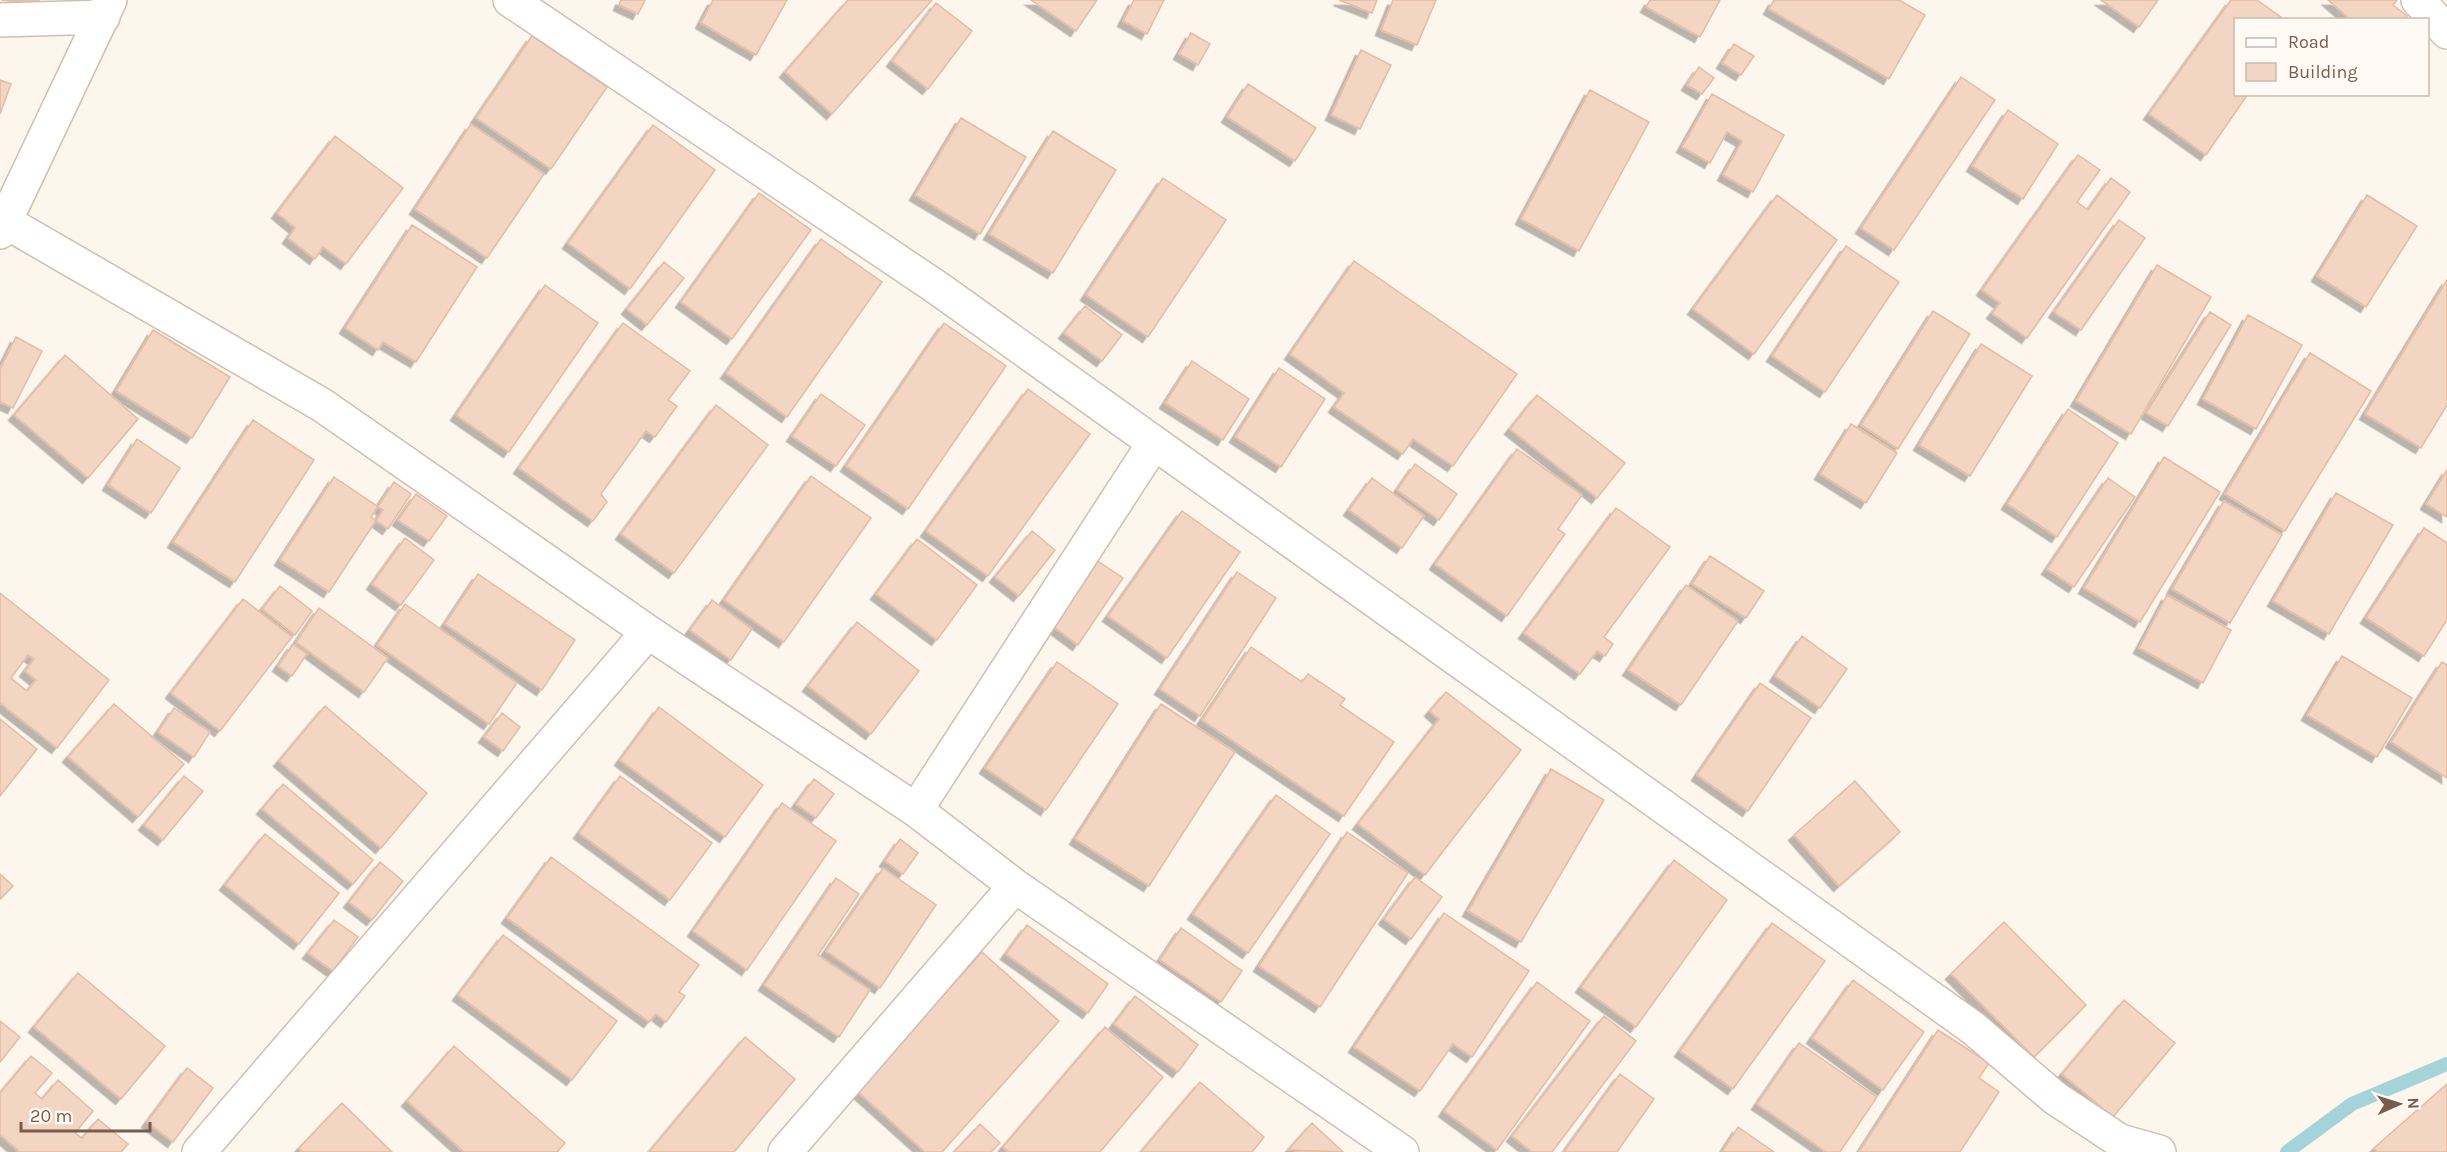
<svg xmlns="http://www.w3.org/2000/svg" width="2447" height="1152" viewBox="0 0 2447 1152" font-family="Karla,sans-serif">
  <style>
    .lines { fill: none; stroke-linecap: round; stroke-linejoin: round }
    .stream { stroke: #a5d3da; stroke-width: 14 }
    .building { fill: #f3d5c3; stroke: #e6bba3; stroke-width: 1.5; fill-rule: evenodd; filter: url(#shadow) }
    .street-casing { stroke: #d1beb0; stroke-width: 36 }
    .secondary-casing { stroke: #d6c0b0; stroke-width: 36 }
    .street { stroke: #fff; stroke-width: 33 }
    .secondary { stroke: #fff; stroke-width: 33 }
  </style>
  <defs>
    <filter id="shadow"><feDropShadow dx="-5.5" dy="5.5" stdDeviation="0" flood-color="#0004"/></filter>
  </defs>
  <rect width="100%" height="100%" fill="#fdf6ec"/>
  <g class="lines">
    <path class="stream" d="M2287,1152L2352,1104L2447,1064"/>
  </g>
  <path class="building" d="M1,0H39V4Z
    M621,0H645L638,14L619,5Z
    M713,0H787L756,55L701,23Z
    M848,0H932L832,114L785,72Z
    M1031,0H1097L1076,31Z
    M1134,0H1164L1147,34L1123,21Z
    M1339,0H1377L1372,13Z
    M1393,0H1436L1417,45L1381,30Z
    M1650,0H1720L1700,37L1646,7Z
    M1774,0H1899L1925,15L1889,79L1769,9Z
    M2101,0H2158L2139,27Z
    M2231,0H2257L2285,20H2236V94H2248L2206,155L2149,114Z
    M2328,0H2397L2393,5L2407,16L2405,20H2351Z
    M936,3L972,31L928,89L892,61Z
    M1191,33L1210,44L1198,65L1179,54Z
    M532,36L607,87L551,169L476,118Z
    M1734,44L1754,56L1741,75L1722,63Z
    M1361,50L1391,65L1360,129L1331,115Z
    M1699,67L1714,78L1702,94L1687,85Z
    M1961,77L1995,100L1894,250L1861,228Z
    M0,80L11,84L0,114Z
    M1248,84L1316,128L1295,161L1227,117Z
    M1590,90L1649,122L1579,251L1521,219Z
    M1712,94L1784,135L1753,192L1723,175L1742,141L1727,132L1710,163L1682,147Z
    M2008,110L2058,144L2023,199L1972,166Z
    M961,118L1026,157L980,234L915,195Z
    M471,124L544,174L487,258L415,209Z
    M653,125L715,170L630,289L568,243Z
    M1053,131L1116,170L1053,273L989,234Z
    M335,136L403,188L346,264L323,247L315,259L288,238L295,228L277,213Z
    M2078,155L2100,170L2077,202L2088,210L2111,178L2130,192L2027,338L1992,313L2000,303L1982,290Z
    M1163,178L1226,220L1148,337L1086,295Z
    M759,193L811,230L732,339L681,302Z
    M1777,195L1837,240L1754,354L1693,309Z
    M2367,195L2417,226L2366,307L2317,276Z
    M2119,220L2145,238L2081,330L2054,312Z
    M412,225L477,267L416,362L383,342L378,350L345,328Z
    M821,239L882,282L787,417L726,373Z
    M1846,246L1899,282L1825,392L1772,356Z
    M1354,261L1517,374L1453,466L1413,439L1403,454L1334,407L1344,393L1290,354Z
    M664,262L684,278L647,325L627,309Z
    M2157,265L2211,297L2131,434L2076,401Z
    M2447,280V405L2421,448L2365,414Z
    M545,285L598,323L509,452L456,415Z
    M1085,306L1122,335L1102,361L1064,333Z
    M1933,311L1970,334L1898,449L1861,425Z
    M2210,312L2231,325L2168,426L2146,413Z
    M2248,315L2302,345L2256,429L2203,399Z
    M623,323L690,371L668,400L677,406L655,437L646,431L601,494L607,502L593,521L519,468Z
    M944,323L1006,366L908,509L846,466Z
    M153,330L230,377L192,438L116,391Z
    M16,337L42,351L13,408L0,402V369Z
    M1981,344L2032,376L1970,476L1919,445Z
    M2310,353L2371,391L2285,531L2225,494Z
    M65,355L138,419L88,478L14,415Z
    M1192,361L1249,399L1223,440L1165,403Z
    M1279,368L1325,399L1281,467L1235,437Z
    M1028,389L1090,434L988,576L926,531Z
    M821,394L865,425L836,466L792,436Z
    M1537,395L1625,463L1597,498L1510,429Z
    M716,405L768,445L674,573L621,534Z
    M2068,409L2118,443L2057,537L2007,504Z
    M253,420L314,460L235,582L173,542Z
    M1851,424L1897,453L1866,503L1820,474Z
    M137,439L180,468L151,513L108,485Z
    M1517,449L1582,495L1558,529L1565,534L1507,616L1435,564Z
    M2164,457L2220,492L2140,622L2084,588Z
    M1415,464L1457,494L1439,520L1397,490Z
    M2447,470V517L2426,504Z
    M811,476L871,518L784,642L724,600Z
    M334,477L383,510L329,592L280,560Z
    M1372,478L1424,516L1402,548L1349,510Z
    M2108,478L2135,497L2074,587L2047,569Z
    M394,482L411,494L388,529L371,517Z
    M2336,493L2393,525L2329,634L2273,601Z
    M416,494L447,516L429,541L398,520Z
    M2224,501L2282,535L2230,623L2172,589Z
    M1616,508L1670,547L1604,637L1613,644L1605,656L1597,651L1580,674L1524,633Z
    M1182,511L1240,552L1167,658L1108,616Z
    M2424,528L2447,543V620L2424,656L2366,618Z
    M1032,531L1055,550L1019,596L995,577Z
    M405,538L434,560L401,605L372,584Z
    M917,539L977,585L937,640L876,594Z
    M1710,556L1764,591L1746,618L1692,584Z
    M1096,560L1123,578L1078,645L1051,625Z
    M1237,572L1276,598L1200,716L1160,689Z
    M478,574L575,640L542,690L445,624Z
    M1686,585L1738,621L1681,705L1628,670Z
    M280,586L312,611L295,635L262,609Z
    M0,593L109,680L57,748L0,703ZM28,655L34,659L25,671L36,680L27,691L11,678Z
    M2167,595L2231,630L2203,683L2139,648Z
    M243,599L292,637L220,731L171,693Z
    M712,600L752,629L731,660L690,630Z
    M405,604L517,683L489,724L377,645Z
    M319,608L388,658L364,692L296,642Z
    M857,622L919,671L871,734L808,686Z
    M1802,636L1847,669L1820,708L1775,676Z
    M293,644L307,654L292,676L278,666Z
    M1251,647L1302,682L1308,674L1345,699L1340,705L1394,742L1344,816L1202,720Z
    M2342,656L2412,698L2377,757L2307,715Z
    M1057,662L1118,704L1046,810L985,768Z
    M2442,662L2447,665V778L2391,742Z
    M1760,683L1811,718L1748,811L1697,775Z
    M1446,692L1521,750L1425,875L1358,824L1439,719L1430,711Z
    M114,704L184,764L138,817L68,757Z
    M1161,704L1235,752L1149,886L1075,839Z
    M325,706L427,793L381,848L279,761Z
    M659,707L763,785L725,837L620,760Z
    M174,708L210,732L194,757L158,732Z
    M502,713L520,727L503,751L484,737Z
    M0,719L37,749L0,796Z
    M1551,769L1604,800L1521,942L1468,911Z
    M184,776L203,791L163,840L144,825Z
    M620,776L712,843L670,900L579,833Z
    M814,779L834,794L816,818L796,804Z
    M1855,781L1900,832L1839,886L1794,835Z
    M283,784L373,860L353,884L262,809Z
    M1276,795L1330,834L1248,953L1193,914Z
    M782,803L836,841L747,970L693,931Z
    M1347,832L1408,873L1320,1007L1259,966Z
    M265,834L339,893L299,944L225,885Z
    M900,839L918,853L903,874L885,861Z
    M551,857L699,965L679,992L685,996L666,1022L656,1014L649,1022L507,918Z
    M1674,860L1727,900L1636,1027L1581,987Z
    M380,862L403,881L372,920L349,902Z
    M883,868L936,905L880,988L826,951Z
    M0,874L13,886L0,899Z
    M1415,877L1442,897L1411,939L1384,919Z
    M836,878L859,894L818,955L870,990L839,1037L764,985Z
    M1444,913L1529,971L1472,1057L1453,1044L1420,1091L1354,1047Z
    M334,920L358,937L333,971L308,953Z
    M2004,922L2086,1005L2034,1057L1951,974Z
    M1772,923L1825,961L1733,1089L1680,1051Z
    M1027,925L1108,984L1088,1013L1006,954Z
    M1181,928L1242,971L1221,1002L1160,960Z
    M503,935L617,1021L572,1080L458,995Z
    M982,952L1059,1021L942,1152H925L857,1091Z
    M78,973L165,1046L121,1099L34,1027Z
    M1853,980L1924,1032L1883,1090L1812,1038Z
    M1537,982L1590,1021L1497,1150L1444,1111Z
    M1135,996L1198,1045L1178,1072L1114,1024Z
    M2124,1000L2175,1043L2113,1117L2062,1074Z
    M1604,1016L1636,1041L1552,1152H1532L1512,1136Z
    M0,1021L20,1037L0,1062Z
    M1105,1027L1163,1077L1100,1152H1009L1003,1147Z
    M1938,1030L1989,1063L1979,1078L1999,1092L1960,1152H1859Z
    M745,1037L795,1079L734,1152H649Z
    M1799,1043L1877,1097L1840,1152H1826L1757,1104Z
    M454,1046L565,1143L557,1152H464L407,1101Z
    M31,1056L52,1073L35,1093L42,1099L58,1080L93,1111L75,1133L82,1138L98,1119L128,1144L121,1152H20L0,1135V1093Z
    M187,1068L213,1088L173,1142L147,1122Z
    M1620,1074L1654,1099L1617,1152H1564Z
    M1200,1082L1264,1137L1252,1152H1141Z
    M2447,1084V1152H2377L2374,1148Z
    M342,1103L392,1152H302L299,1148Z
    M1312,1123L1343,1152L1288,1150Z
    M980,1124L1000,1143L991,1152H954Z
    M1738,1127L1774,1152H1722Z"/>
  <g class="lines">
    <defs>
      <path id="street" d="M510,0L939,289L1973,1028L2055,1098L2120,1141L2159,1152
        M0,20L103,17
        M6,222L322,405L648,632L916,810L1015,886L1402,1152
        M0,232L110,0
        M916,810L1154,443
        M199,1152L648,632
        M785,1152L1015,886"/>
      <path id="secondary" d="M2418,0L2447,32"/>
    </defs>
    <use href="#street" class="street-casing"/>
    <use href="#secondary" class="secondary-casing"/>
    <use href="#street" class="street"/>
    <use href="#secondary" class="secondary"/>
  </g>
  <rect x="2234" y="18" width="195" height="78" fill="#fffaf3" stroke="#cabbb1" stroke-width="1.5"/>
  <rect x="2246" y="38" width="30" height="9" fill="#ffffff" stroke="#cabbb1" stroke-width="1.5"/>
  <text x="2288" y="48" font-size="18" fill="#7a5c4d">Road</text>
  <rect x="2246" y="63" width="30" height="18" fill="#f3d5c3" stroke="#cabbb1" stroke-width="1.5"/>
  <text x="2288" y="78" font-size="18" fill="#7a5c4d">Building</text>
  <g transform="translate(2399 1104) rotate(87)" stroke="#fffaf3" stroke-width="4.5" paint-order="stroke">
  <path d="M0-4.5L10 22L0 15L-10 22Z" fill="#7a5c4d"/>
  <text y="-9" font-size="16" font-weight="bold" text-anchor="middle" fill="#7a5c4d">N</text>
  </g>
  <path d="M21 1122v9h129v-9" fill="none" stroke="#7a5c4d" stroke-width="3"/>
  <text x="30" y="1122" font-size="18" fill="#7a5c4d" stroke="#fffaf3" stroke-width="4.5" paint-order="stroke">20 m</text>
</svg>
